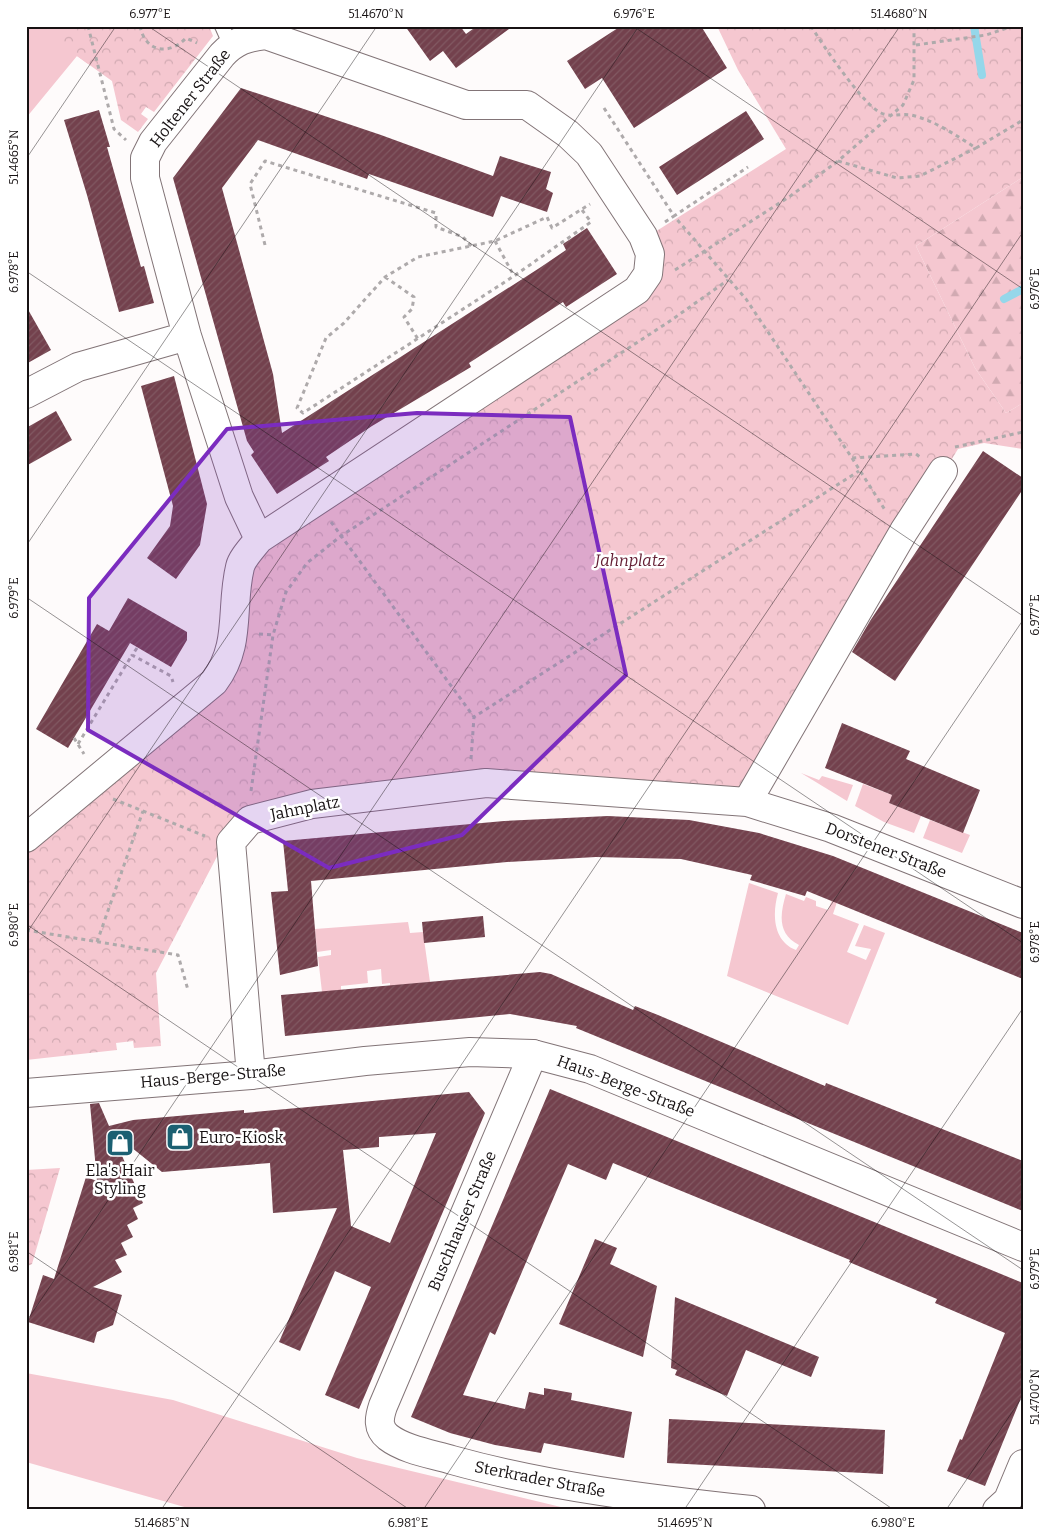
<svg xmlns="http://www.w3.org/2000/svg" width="1049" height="1536" viewBox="0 0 1049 1536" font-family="Bitter,serif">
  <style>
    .green { fill: #f5c7d0 }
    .forest { fill: url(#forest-firs) }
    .park { fill: url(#park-crowns) }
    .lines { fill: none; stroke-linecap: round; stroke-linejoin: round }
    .stream { stroke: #95d7ea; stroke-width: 8 }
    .building { fill: url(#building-hatch); fill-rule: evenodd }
    .service-casing { stroke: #827477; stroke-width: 16 }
    .minor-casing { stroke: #827477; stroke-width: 30 }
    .secondary-casing { stroke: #827477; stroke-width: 30 }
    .path { stroke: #aeaaab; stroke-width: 3; stroke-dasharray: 4 4; stroke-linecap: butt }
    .service { stroke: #fff; stroke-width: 14 }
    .minor { stroke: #fff; stroke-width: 28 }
    .secondary { stroke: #fff; stroke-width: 28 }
    .marked { fill: #7b2cbf; fill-opacity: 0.2; stroke: #7b2cbf; stroke-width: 4; stroke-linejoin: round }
    .ticks { fill: none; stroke: #171213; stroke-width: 1; stroke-opacity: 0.45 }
    .labels { text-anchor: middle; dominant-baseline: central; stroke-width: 5; stroke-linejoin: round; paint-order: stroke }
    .street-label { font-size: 16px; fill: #171213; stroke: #fff }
    .park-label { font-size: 16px; font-style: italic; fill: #652035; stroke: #fff }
    .poi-label { font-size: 16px; fill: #171213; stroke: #fff; text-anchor: start }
    .neatline { fill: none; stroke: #171213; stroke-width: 2 }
    .ticks-label { font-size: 12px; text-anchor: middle; fill: #171213 }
  </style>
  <defs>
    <pattern id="forest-firs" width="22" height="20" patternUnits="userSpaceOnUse" patternTransform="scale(1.25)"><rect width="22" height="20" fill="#f5c7d0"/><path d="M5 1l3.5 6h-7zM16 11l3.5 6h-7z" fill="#d1aab2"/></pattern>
    <pattern id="park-crowns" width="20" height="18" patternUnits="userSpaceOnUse" patternTransform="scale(1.25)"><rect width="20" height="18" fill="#f5c7d0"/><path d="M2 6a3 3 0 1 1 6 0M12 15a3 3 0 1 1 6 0" fill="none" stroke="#d1aab2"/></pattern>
    <pattern id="building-hatch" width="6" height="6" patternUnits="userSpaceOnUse" patternTransform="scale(1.25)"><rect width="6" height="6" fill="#73414d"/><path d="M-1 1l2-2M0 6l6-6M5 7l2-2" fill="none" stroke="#815962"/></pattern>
  </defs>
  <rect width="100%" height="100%" fill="#fefbfb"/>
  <path class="green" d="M26,26H78L88,64L77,56L26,118Z
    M801,773L819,780L822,776L853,785L847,801Z
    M863,784L892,795L889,803L921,816L914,833L884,822L855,806Z
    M930,820L970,835L962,853L923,838Z
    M749,883L778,893C772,914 773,941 796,950L799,945C777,934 780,914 786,894L804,901L806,897L816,901V906L828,910L832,900L837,902L833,914L859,924L847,952L866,960L871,949L855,946L864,925L885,933L848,1025L727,976Z
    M408,922L410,933L423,932L430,982L390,986V983L382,984L381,969L367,971L368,983L341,986V991L322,992L318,957L331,955V950L317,952L315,929Z
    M26,1373L173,1400L357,1458L565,1508L586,1510H195L26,1462Z"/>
  <path class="forest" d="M1023,177V403L1006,413L975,368L916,246Z"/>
  <path class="park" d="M66,26H209L213,36L154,112L146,107L141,114L148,119L138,132L121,120L112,81L56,41Z
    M717,26H1023V177L916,246L975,368L1006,413L1023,403V449L984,443L958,449L747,793L596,776L486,779L316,799L222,847L156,973L161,1046L134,1048L133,1041L116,1043L117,1050L26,1060V845L210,690L244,566L639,293L647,237L786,149L738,70Z
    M60,1168L32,1264L26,1267V1170Z"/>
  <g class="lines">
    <path class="stream" d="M974,26L982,75
      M1004,299L1023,289"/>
  </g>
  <path class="building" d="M405,26H460L466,34L477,26H513L456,68L443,51L430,61Z
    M621,26H701L727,68L634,128L602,78L585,89L567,61Z
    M241,88L381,135L493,176L500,156L551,172L546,189L553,193L547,212L501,196L493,217L369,174L367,179L258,140L222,188L273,374L282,433L541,267L566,250L563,244L587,228L617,274L566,307L563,302L469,363L471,367L372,426L326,457L329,461L277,494L251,455L254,452L247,441L173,178Z
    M99,110L110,147H107L141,267L144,266L154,303L119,312L87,195L64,120Z
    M746,111L764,139L677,195L659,167Z
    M26,306L51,350L26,364Z
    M174,376L207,504L200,545L176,579L147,558L170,526L173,506L141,386Z
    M56,411L72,440L26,466V428Z
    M983,451L1023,478V489L895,681L852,652L870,621Z
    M128,598L187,632V640L171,667L130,643L68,748L36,729L97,624L109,631Z
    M842,723L910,751L906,759L980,790L963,833L889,803L892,795L825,768Z
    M608,816L689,820L759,833L833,856L1023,933V979L807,891L805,896L750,880L752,875L681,859L596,857L507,862L311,881L318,966L280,975L271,892L288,891L283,841L504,821Z
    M483,916L485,937L424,943L422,922Z
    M540,972L551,974L633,1010L635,1006L658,1015L825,1086L826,1083L1023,1161V1211L576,1028L577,1026L510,1014L285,1036L281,995Z
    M550,1089L1023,1283V1393L985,1486L947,1471L960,1439L962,1440L1005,1333L935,1303L937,1299L849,1262L850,1260L613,1163L606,1180L568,1164L495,1335L490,1332L463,1395L525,1409L529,1392L544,1395V1388L572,1393L571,1400L632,1412L624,1458L544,1443L541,1453L495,1445L450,1433L411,1417Z
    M469,1092L485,1113L359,1409L325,1395L371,1287L335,1271L300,1351L279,1342L337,1208L273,1213L270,1163L162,1172L111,1131L143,1203L133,1208L138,1219L127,1225L133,1237L121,1243L127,1255L115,1260L122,1272L93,1287L122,1295L113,1325L97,1332L94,1343L28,1322L43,1275L54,1279L86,1177L97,1181L90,1104L99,1103L109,1126L133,1120L244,1110V1113ZM436,1133L390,1243L351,1226L343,1150L379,1147V1137Z
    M595,1239L617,1248L610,1264L657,1286L643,1357L559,1324Z
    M675,1297L819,1357L811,1377L746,1350L727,1396L675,1375L677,1370L671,1368Z
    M669,1419L885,1430L883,1474L667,1463Z"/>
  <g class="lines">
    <defs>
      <path id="service" d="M222,26L231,46"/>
      <path id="minor" d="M26,394L78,367L187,336
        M747,802L904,531L943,471
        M26,838L214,682C242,645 230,608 240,567C242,558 253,547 259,539L637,290L648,274L650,254L643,236L589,154L568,134L527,105H466L266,35C247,37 235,41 222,55L153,142L145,158V178L187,336L239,497L259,539
        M533,1054L383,1406C379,1418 377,1428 388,1437C405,1450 432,1454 452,1460C549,1487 650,1499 751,1510
        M251,1075L231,842L250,820L312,804L486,783L747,802L831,828L1023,904
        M997,1510L1008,1500L1023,1464"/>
      <path id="secondary" d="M26,1093L251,1075L365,1061L470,1052L533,1054L590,1069L1023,1247"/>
    </defs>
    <use href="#service" class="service-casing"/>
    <use href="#minor" class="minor-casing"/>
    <use href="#secondary" class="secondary-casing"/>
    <path class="path" d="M88,26L114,129L126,140
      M140,26C145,52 169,56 186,38L197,43
      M811,26C822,44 863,105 881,113C892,118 900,113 911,115C934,120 957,136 976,148L1023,120
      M916,45L986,35L1013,26
      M604,108L674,216L748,167
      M838,161L897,178L920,176L976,148
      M582,210L591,222L514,276L303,413L297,408L326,338L344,323L385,277L418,257L495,241L547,217L552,228L590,204
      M665,222L674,216L746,299L852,458L916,454L920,457
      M495,241L514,276
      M265,245L250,184L265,161L436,213V227L463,237L472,247
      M675,270L789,197L838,161L903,105L914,80V26
      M385,277L414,297L412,309L404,317L418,339
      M955,447L1023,432
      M852,458L885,510
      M331,522L474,717
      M259,634L273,635
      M137,648L132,655L171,676L173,682
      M74,738L84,754
      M78,744L132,655
      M471,759L474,717L859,471
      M251,791L273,635L286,592L307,563L341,536L670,321L728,280
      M113,799L205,836
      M26,930L178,955L188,990
      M97,942L143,811"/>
    <use href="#service" class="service"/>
    <use href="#minor" class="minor"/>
    <use href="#secondary" class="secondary"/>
  </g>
  <path class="marked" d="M417,413L570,417L626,675L462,835L329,868L88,730L89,598L227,429Z"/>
  <path class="ticks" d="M148,26L1023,616M633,26L1023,289M26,159L116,26M26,271L1023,943M26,546L377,26M26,597L1023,1270M26,924L894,1510M26,934L639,26M26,1251L410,1510M26,1322L900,26M161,1510L1023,232M423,1510L1023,620M684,1510L1023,1008M946,1510L1023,1396"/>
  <defs>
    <symbol id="shop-square" viewBox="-11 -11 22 22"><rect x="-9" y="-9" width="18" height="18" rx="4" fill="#1b6072" stroke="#fff"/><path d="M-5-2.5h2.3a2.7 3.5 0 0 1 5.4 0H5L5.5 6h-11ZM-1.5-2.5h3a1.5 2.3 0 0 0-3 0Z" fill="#fff"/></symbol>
  </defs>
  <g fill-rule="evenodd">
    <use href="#shop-square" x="164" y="1121" width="32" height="32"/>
    <use href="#shop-square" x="104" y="1127" width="32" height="32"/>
  </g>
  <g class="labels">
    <g class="street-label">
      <text transform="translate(190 98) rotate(-52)">Holtener Straße</text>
      <text transform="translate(305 808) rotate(-11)">Jahnplatz</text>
      <text transform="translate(886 850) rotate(21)">Dorstener Straße</text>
      <text transform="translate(213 1076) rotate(-5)">Haus-Berge-Straße</text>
      <text transform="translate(626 1086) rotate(21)">Haus-Berge-Straße</text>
      <text transform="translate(462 1221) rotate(-67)">Buschhauser Straße</text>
      <text transform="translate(540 1479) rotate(11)">Sterkrader Straße</text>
    </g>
    <g class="park-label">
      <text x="630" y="560">Jahnplatz</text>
    </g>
    <g class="poi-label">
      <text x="199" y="1137">Euro-Kiosk</text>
      <text x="120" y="1170" text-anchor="middle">Ela's Hair<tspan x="120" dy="18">Styling</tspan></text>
    </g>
  </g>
  <rect width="1049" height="1536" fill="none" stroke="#ffffff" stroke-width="55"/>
  <rect x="28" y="28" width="994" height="1480" class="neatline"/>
  <g class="ticks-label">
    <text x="150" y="18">6.977°E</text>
    <text x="376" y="18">51.4670°N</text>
    <text x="634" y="18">6.976°E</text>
    <text x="899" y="18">51.4680°N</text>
    <text transform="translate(14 157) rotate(-90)" y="4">51.4665°N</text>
    <text transform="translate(14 272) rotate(-90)" y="4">6.978°E</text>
    <text transform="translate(1035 289) rotate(-90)" y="4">6.976°E</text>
    <text transform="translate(14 598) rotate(-90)" y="4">6.979°E</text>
    <text transform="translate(1035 615) rotate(-90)" y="4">6.977°E</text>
    <text transform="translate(14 925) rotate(-90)" y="4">6.980°E</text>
    <text transform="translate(1035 942) rotate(-90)" y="4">6.978°E</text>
    <text transform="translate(14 1252) rotate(-90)" y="4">6.981°E</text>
    <text transform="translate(1035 1269) rotate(-90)" y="4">6.979°E</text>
    <text transform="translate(1035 1397) rotate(-90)" y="4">51.4700°N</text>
    <text x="162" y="1527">51.4685°N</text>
    <text x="408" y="1527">6.981°E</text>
    <text x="685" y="1527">51.4695°N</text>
    <text x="893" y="1527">6.980°E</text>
  </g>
</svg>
